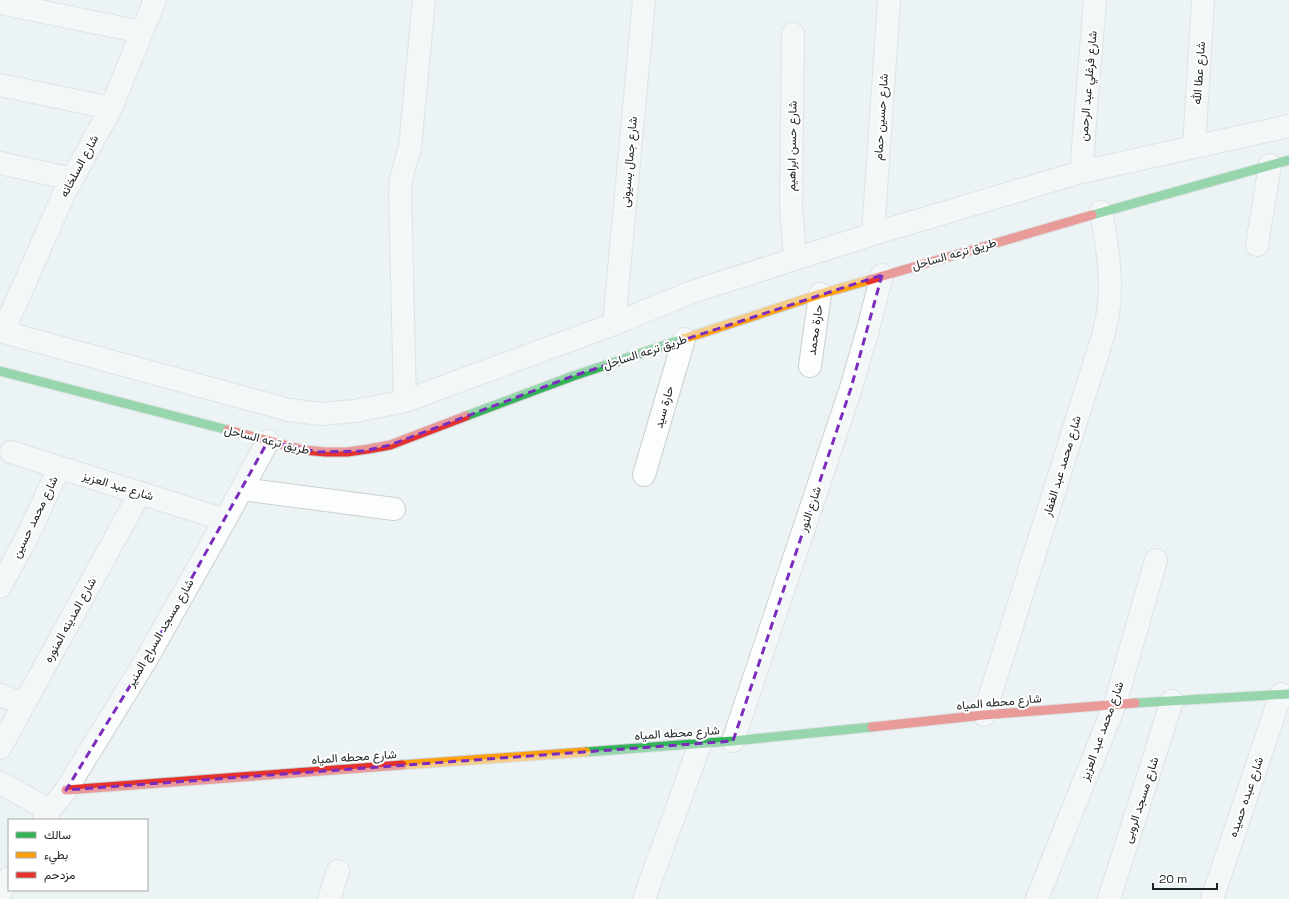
<svg xmlns="http://www.w3.org/2000/svg" width="1289" height="899" font-family="'Space Grotesk',Vazirmatn,sans-serif">
  <rect width="100%" height="100%" fill="#ecf3f4"/>
  <g fill="none" stroke-linecap="round" stroke-linejoin="round">
    <!-- street casing -->
    <g stroke="#cbd0d1" stroke-width="24">
      <path id="street" d="M0 3 142 32
        M793 34 791 207 795 258
        M0 85 111 108
        M1194 147 1203 0
        M0 163 72 179
        M1081 172 1095 0
        M873 234 889 0
        M1257 245 1270 165
        M614 324 644 0
        M0 331 289 410 320 414 355 411 405 401 614 324 692 292 873 234 1081 172 1289 126
        M3 332 64 194 111 108 155 0
        M810 366 820 294
        M405 401 400 191 401 179 410 147 424 0
        M11 452 225 520
        M644 475 684 339
        M242 489 394 509
        M0 587 27 537 59 468
        M0 695 24 704
        M984 715 1103 336C1105 326 1108 316 1109 305 1112 274 1107 243 1101 212
        M733 741 851 388 868 329 882 275
        M0 748 140 493
        M0 783 50 810
        M44 820 50 810 66 790 146 660 225 520 268 441
        M0 893 9 878
        M329 899 338 871
        M644 899 700 744
        M1037 899 1115 704 1156 560
        M1109 899 1172 701
        M1212 899 1281 694"/>
    </g>
    <!-- fast casing -->
    <g stroke="#cbd0d1" stroke-width="11">
      <path id="fast" d="M1092 215 1289 160
        M0 371 228 430
        M466 416 573 376 683 339
        M1135 703 1289 694
        M586 752 733 741 872 727"/>
    </g>
    <!-- slow casing -->
    <g stroke="#cbd0d1" stroke-width="11">
      <path id="slow" d="M683 339 820 294 869 280
        M402 765 586 752"/>
    </g>
    <!-- jam casing -->
    <g stroke="#cbd0d1" stroke-width="11">
      <path id="jam" d="M869 280 1092 215
        M228 430 304 450 326 452H347L368 449 390 445 466 416
        M872 727 984 715 1135 703
        M66 790 402 765"/>
    </g>
    <!-- street -->
    <use href="#street" stroke="#fcfdfd" stroke-width="22"/>
    <!-- fast -->
    <use href="#fast" stroke="#30b455" stroke-width="9"/>
    <!-- slow -->
    <use href="#slow" stroke="#ff9f0a" stroke-width="9"/>
    <!-- jam -->
    <use href="#jam" stroke="#e5322d" stroke-width="9"/>
  </g>
  <!-- marked area -->
  <path d="M0 0H1289V899H0ZM882 275 851 388 733 741 66 790 146 660 268 441 318 452 364 451 390 445 573 376Z" fill="#ecf3f4" fill-opacity=".55" fill-rule="evenodd"/>
  <path fill="none" stroke="#7b2cbf" stroke-width="3" stroke-dasharray="8 5" stroke-linejoin="round" d="M882 275 851 388 733 741 66 790 146 660 268 441 318 452 364 451 390 445 573 376Z"/>
  <g text-anchor="middle" stroke-width="4" stroke-linejoin="round" paint-order="stroke">
    <!-- street labels -->
    <g font-size="12" fill="#202526" stroke="#fff">
      <text transform="translate(1199 73) rotate(-86)" y="4">شارع عطا الله</text>
      <text transform="translate(1088 86) rotate(-85)" y="4">شارع فرغلي عبد الرحمن</text>
      <text transform="translate(881 117) rotate(-86)" y="4">شارع حسين حمام</text>
      <text transform="translate(792 146) rotate(-89)" y="4">شارع حسن ابراهيم</text>
      <text transform="translate(629 162) rotate(-85)" y="4">شارع جمال بسيونى</text>
      <text transform="translate(79 166) rotate(-62)" y="4">شارع السلخانه</text>
      <text transform="translate(954 254) rotate(-16)" y="4">طريق ترعه الساحل</text>
      <text transform="translate(815 330) rotate(-82)" y="4">حارة محمد</text>
      <text transform="translate(645 352) rotate(-18)" y="4">طريق ترعه الساحل</text>
      <text transform="translate(664 407) rotate(-74)" y="4">حارة سيد</text>
      <text transform="translate(267 440) rotate(14)" y="4">طريق ترعه الساحل</text>
      <text transform="translate(1062 466) rotate(-73)" y="4">شارع محمد عبد الغفار</text>
      <text transform="translate(118 486) rotate(17)" y="4">شارع عبد العزيز</text>
      <text transform="translate(810 509) rotate(-71)" y="4">شارع النور</text>
      <text transform="translate(35 517) rotate(-64)" y="4">شارع محمد حسين</text>
      <text transform="translate(70 620) rotate(-61)" y="4">شارع المدينه المنوره</text>
      <text transform="translate(160 633) rotate(-60)" y="4">شارع مسجد السراج المنير</text>
      <text transform="translate(999 702) rotate(-5)" y="4">شارع محطه المياه</text>
      <text transform="translate(1102 731) rotate(-70)" y="4">شارع محمد عبد العزيز</text>
      <text transform="translate(677 733) rotate(-4)" y="4">شارع محطه المياه</text>
      <text transform="translate(354 757) rotate(-4)" y="4">شارع محطه المياه</text>
      <text transform="translate(1246 797) rotate(-71)" y="4">شارع عبده حميده</text>
      <text transform="translate(1141 800) rotate(-72)" y="4">شارع مسجد الروبى</text>
    </g>
  </g>
  <!-- legend -->
  <rect x="8" y="819" width="140" height="72" fill="#ffffff" stroke="#a6a8a8"/>
  <rect x="16" y="832" width="20" height="6" fill="#30b455" stroke="#a6a8a8"/>
  <text x="44" y="839" font-size="12" fill="#202526">سالك</text>
  <rect x="16" y="852" width="20" height="6" fill="#ff9f0a" stroke="#a6a8a8"/>
  <text x="44" y="859" font-size="12" fill="#202526">بطيء</text>
  <rect x="16" y="872" width="20" height="6" fill="#e5322d" stroke="#a6a8a8"/>
  <text x="44" y="879" font-size="12" fill="#202526">مزدحم</text>
  <!-- scale -->
  <path d="M1153 883v6h64v-6" fill="none" stroke="#202526" stroke-width="2"/>
  <text x="1159" y="883" font-size="12" fill="#202526" stroke="#ffffff" stroke-width="3" paint-order="stroke">20 m</text>
</svg>
